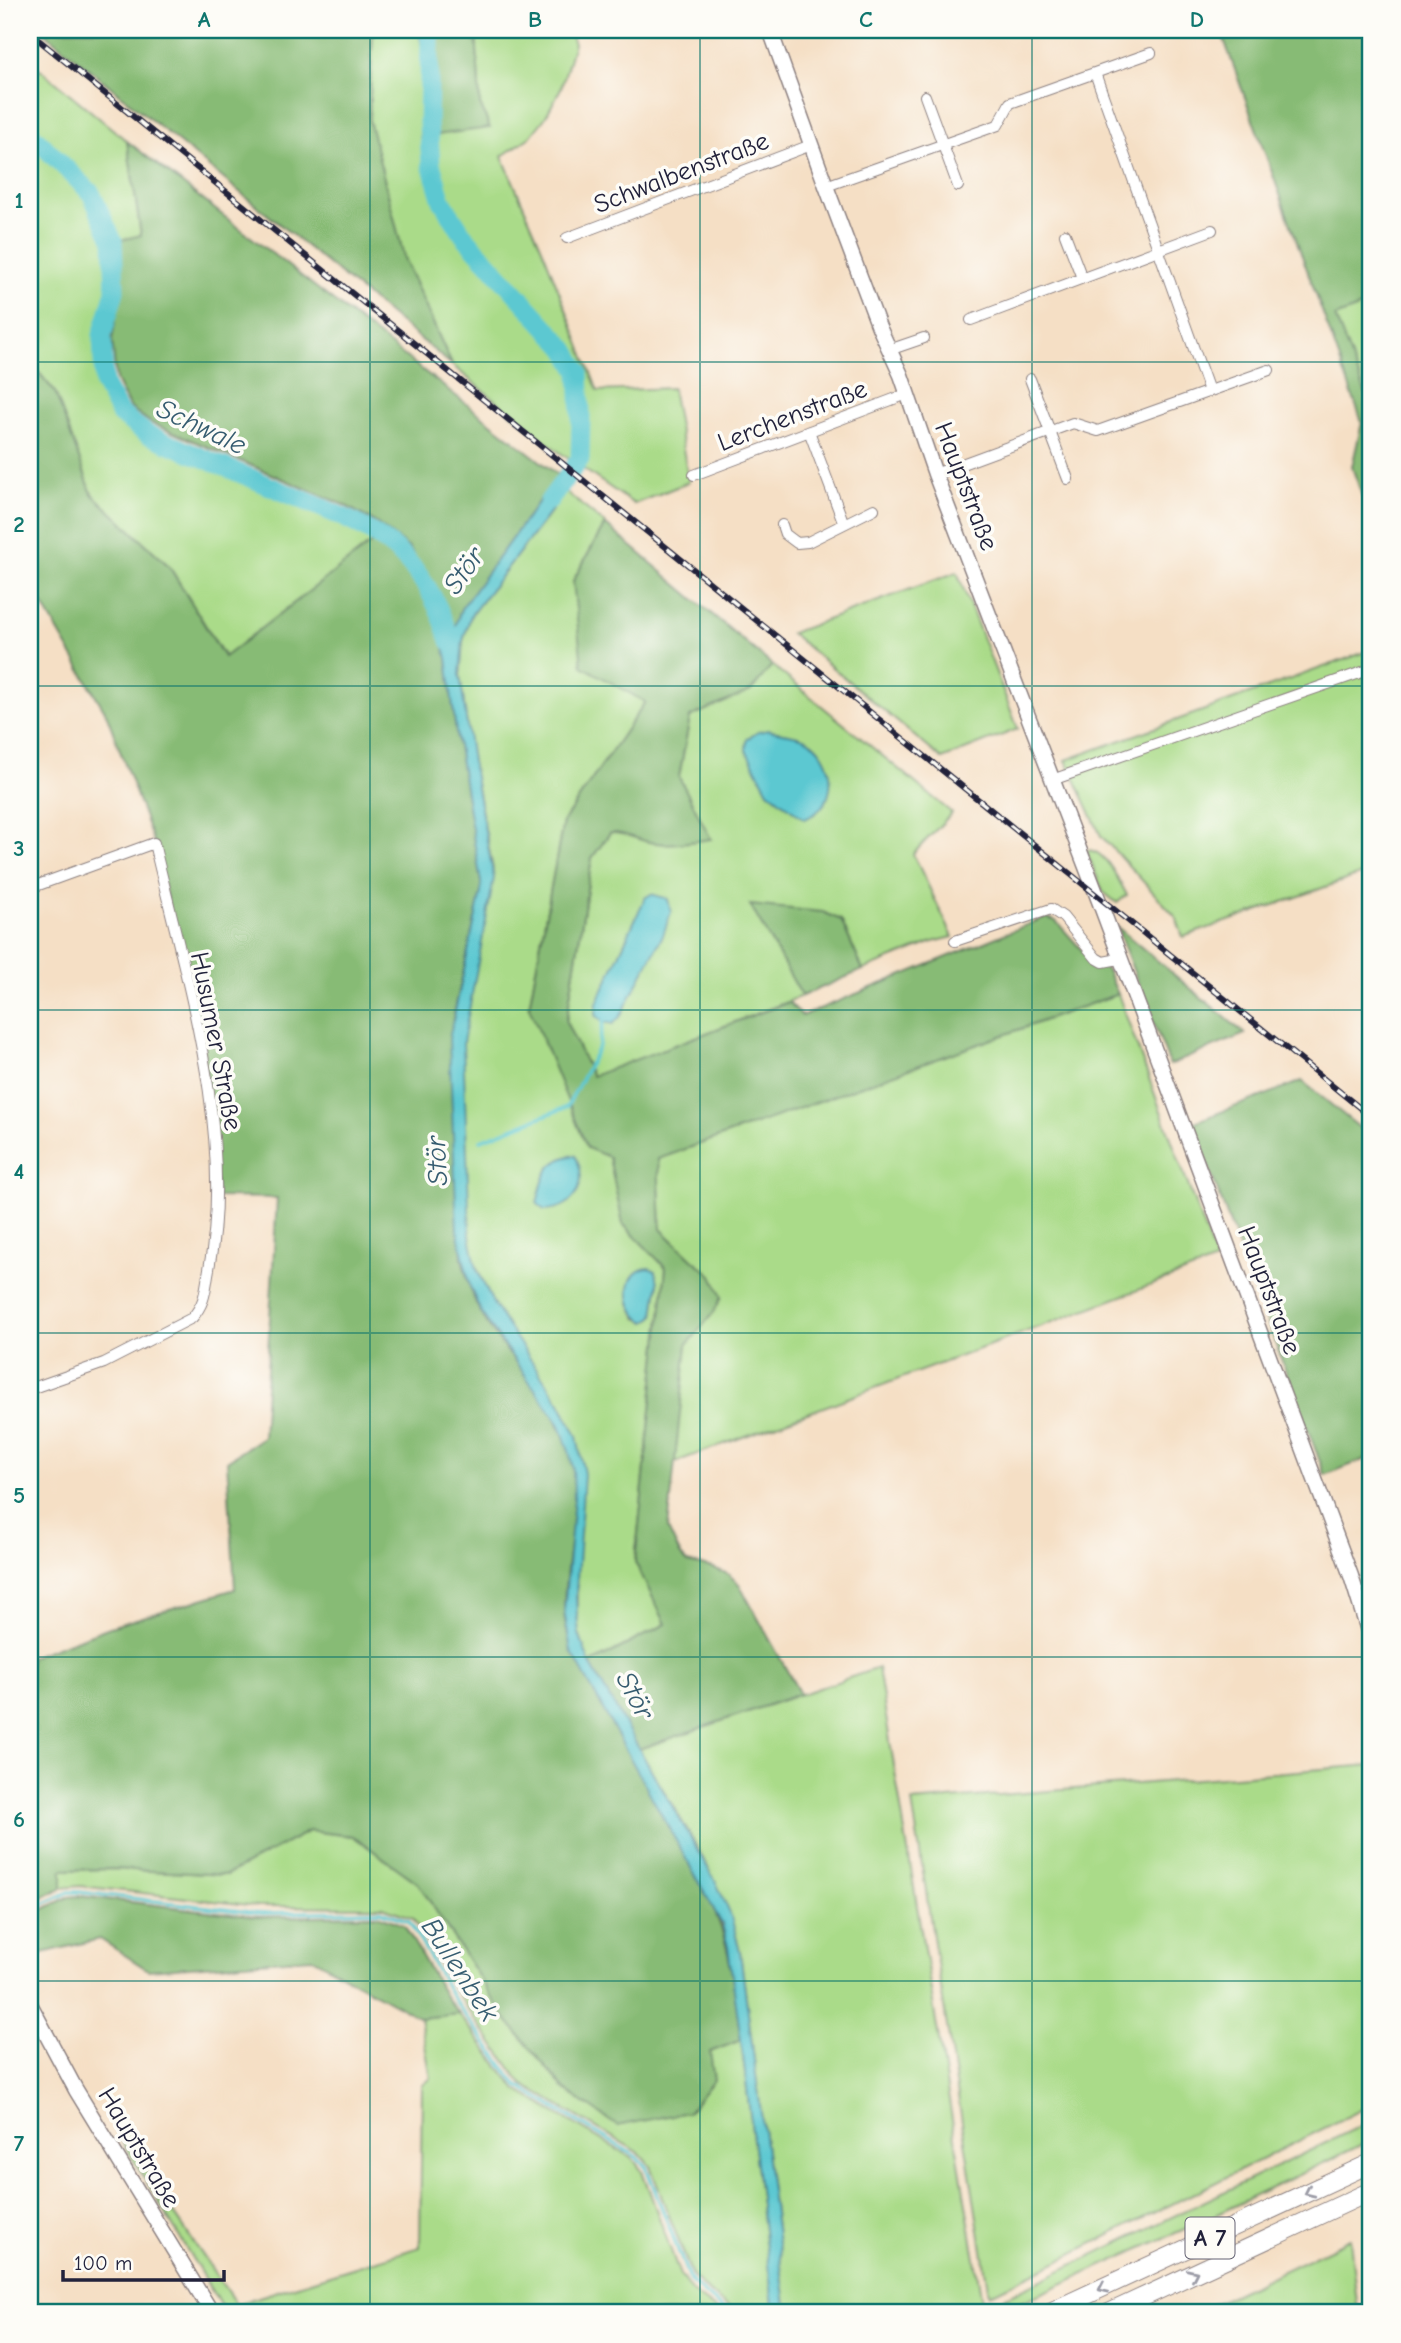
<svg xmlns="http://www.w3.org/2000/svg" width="1401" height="2343" font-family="'Comic Neue',sans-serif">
  <rect width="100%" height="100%" fill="#fdfcf7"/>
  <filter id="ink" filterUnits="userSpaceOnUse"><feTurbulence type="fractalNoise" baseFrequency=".0143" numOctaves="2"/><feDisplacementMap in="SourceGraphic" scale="14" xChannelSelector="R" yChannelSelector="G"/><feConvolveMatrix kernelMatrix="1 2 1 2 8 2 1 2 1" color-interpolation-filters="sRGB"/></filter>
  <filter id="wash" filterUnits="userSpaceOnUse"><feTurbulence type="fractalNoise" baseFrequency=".00686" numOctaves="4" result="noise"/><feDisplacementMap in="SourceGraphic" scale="28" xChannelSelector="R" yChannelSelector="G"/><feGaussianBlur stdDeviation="1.57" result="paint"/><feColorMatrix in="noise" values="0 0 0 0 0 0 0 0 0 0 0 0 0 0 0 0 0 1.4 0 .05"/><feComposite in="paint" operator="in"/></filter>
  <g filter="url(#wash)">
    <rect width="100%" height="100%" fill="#f5dfc5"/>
    <!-- green -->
    <path fill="#aadb89" stroke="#667e62" stroke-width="2" fill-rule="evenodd" d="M373 30H418L423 49 420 136 480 104 476 30H569L574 44 561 88 545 118 530 137 502 156 544 253 598 391 672 388 689 482 634 504 559 452 452 365 405 261 369 120Z
      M30 61 127 141 141 236 113 241 115 291 102 335 104 383 120 414 147 434 336 514 372 533 373 542 225 657 169 566 92 494 55 392 30 362Z
      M1371 303V407L1335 317Z
      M566 492 605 524 573 581 645 702 563 822 529 1007 609 1157 623 1224 666 1268 635 1562 666 1624 590 1664 579 1634 577 1616V1436L560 1403 494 1307 473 1259 468 1220 462 1050 464 1027 493 869 472 762 460 675 463 641 471 615ZM658 1284 654 1316 646 1322 637 1318 630 1303Z
      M957 572 1018 729 942 759 791 633Z
      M1371 650V871L1183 937 1176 917 1101 836 1066 760Z
      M772 665 952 813 913 854 953 937 933 942 863 970 841 920 751 905 802 996 592 1077 566 1022 592 858 610 833 621 832 649 842 679 777 690 716 750 691Z
      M1086 850C1105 848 1118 880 1127 895L1117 903 1103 892Z
      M1118 994 1216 1261 673 1463 687 1344 714 1312 712 1275 692 1259 661 1229 658 1159Z
      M878 1668 983 2308 1371 2121V2140L1209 2218 997 2313H787L740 1952C723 1878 676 1814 639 1749Z
      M1371 1765V2105L989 2295 912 1802Z
      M309 1831 353 1836 418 1883 506 2019 710 2052 741 2040 774 2313H746L737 2311 718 2300 693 2278 650 2166 638 2152 522 2084 460 1998 413 1918 383 1907 258 1906 80 1886 62 1888V1870L114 1869 226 1875Z
      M459 2014 517 2090 632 2158 642 2171 680 2275 692 2292 720 2313H225L117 2133 125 2129 134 2133 139 2162 236 2304 420 2247 422 2086 431 2078 420 2018Z
      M1350 2239 1358 2313H1195Z"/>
    <!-- forest -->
    <path fill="#87bb75" stroke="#546e58" stroke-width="2" d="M41 30H373L369 120 405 261 452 365Z
      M418 30H476L480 104 490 128 420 137 423 49Z
      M1371 30V303L1335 317 1371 407V521L1352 467 1362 422 1221 31Z
      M127 141 558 475 461 609 455 627 452 629 450 626 439 596 409 548 375 522 344 505 151 423 129 407 116 380 112 339 121 292V240L141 235Z
      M30 362 55 392 92 494 169 566 224 657 373 542 397 559 418 582 440 631 447 658 457 740 481 882V892L453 1018 462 1259C467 1278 472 1298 482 1315 508 1360 553 1398 569 1449 584 1497 564 1558 564 1609 564 1623 569 1637 571 1651L710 1901C732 1945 734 1992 741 2040L710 2052 714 2080 688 2112 617 2126 564 2089 506 2019 418 1883 353 1836 309 1831 226 1875 114 1869 62 1870V1888L30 1903V1657L110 1627 235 1589 227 1461 263 1437 277 1198 217 1197 204 1058 154 843 106 713 30 583Z
      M605 524 772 665 751 691 690 717 679 777 711 839C691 842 669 846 649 842 634 839 625 832 610 833L592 858 566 1022 592 1076 789 1002 802 1016 1046 917 1056 921 1089 958 1107 970 1118 994 658 1159 661 1229 692 1259 712 1275 722 1297 714 1312 687 1345 668 1529 681 1556 687 1562 714 1568 728 1574 739 1584 800 1694 639 1749 590 1664 666 1624 635 1562 666 1268 623 1224 609 1157 587 1148 529 1007 563 822 645 702 582 666 573 581Z
      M750 905 823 912 841 920 863 970 802 996Z
      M1116 926 1245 1034 1170 1065Z
      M1302 1081 1371 1137V1457L1325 1475 1192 1123Z
      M79 1896 257 1917 378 1915 404 1925 446 1998 459 2014 420 2018 312 1958 148 1970 100 1939 30 1956V1916L68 1897Z"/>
    <!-- water -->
    <path fill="#5bc8d1" stroke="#3e7586" stroke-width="2" d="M558 475 571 485 471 615 463 641 460 675 472 762 494 878 463 1042 470 1237 477 1270 495 1307 560 1403 577 1436 584 1474 576 1594 577 1616 579 1634 590 1664 716 1882 731 1916 740 1952 787 2313H774L741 2040 728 1947 722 1924 571 1651 564 1611 574 1498 573 1469 569 1451 560 1425 482 1314 470 1287 457 1230 449 1039 481 892V882L457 740 447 658 436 619 446 614 452 628 455 627 461 609Z
      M768 730C779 733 796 734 806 739 837 756 841 807 804 819L768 791 746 750 747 739 758 732Z
      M651 894 668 899 671 912 663 935 620 1017 613 1024 603 1022 596 1015 597 1003 645 898Z
      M575 1155C589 1183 576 1209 544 1210L537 1203C543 1177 547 1159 575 1155Z
      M649 1268 656 1271 658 1284 654 1316 646 1322C625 1313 620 1270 649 1268Z"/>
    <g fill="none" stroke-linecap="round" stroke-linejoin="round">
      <!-- stream -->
      <path stroke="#5bc8d1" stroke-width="3.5" d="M481 1140 567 1107 599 1046 603 1022
        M30 1910 69 1892H79L258 1913 381 1911 409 1921 454 2000 518 2086 634 2155 646 2167 690 2281 715 2303 729 2313"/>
      <!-- river -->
      <path stroke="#5bc8d1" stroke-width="19" d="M428 30 430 42 428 123 431 164 442 201 464 236 566 349 579 372 581 415 580 459 549 501
        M30 133 91 193 113 241 115 291 102 335 104 384 120 414 147 434C190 453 235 471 279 490 320 507 379 528 408 562 428 584 442 613 450 641"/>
    </g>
  </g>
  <g filter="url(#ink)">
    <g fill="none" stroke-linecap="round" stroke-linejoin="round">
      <!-- street casing -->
      <g stroke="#8c8080" stroke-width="12">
        <path id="street" d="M842 31V30
          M1095 73 1209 391
          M925 96 958 186
          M826 186 998 125 1010 103 1151 53
          M1065 234 1082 278
          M567 238 811 145
          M971 320 1212 230
          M889 350 924 338
          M1030 379 1068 479
          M809 431 844 524
          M935 474 1073 423 1098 431 1269 370
          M694 475 907 394
          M782 525 785 534 797 543 808 542 874 509
          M1052 780 1371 669
          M30 888 154 843C185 977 235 1131 209 1269 205 1290 206 1302 192 1318L104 1363 30 1389
          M955 941 1051 909 1063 917 1096 958 1103 962 1119 959
          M30 1167 36 1153"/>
      </g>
      <!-- secondary casing -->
      <g stroke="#8c8080" stroke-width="17">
        <path id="secondary" d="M770 30 826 186 879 327 901 375 935 474 1101 906 1351 1576 1371 1640
          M30 2004 76 2090 212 2313"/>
      </g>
      <!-- highway casing -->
      <g stroke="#8c8080" stroke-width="20">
        <path id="highway" d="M1048 2313 1371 2163
          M1109 2313 1371 2191"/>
      </g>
      <!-- street -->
      <use href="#street" stroke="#fff" stroke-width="10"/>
      <!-- secondary -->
      <use href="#secondary" stroke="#fff" stroke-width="14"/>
      <!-- highway -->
      <use href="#highway" stroke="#fff" stroke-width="18"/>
      <!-- rail casing -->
      <g stroke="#22223b" stroke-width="6">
        <path id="rail" d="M30 33 1371 1117"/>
      </g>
      <!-- rail -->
      <use href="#rail" stroke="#fdfcf7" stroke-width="3.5" stroke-dasharray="10" stroke-linecap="butt"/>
    </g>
    <!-- one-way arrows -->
    <defs><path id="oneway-chevron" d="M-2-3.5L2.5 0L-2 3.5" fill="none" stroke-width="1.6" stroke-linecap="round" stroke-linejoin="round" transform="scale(1.75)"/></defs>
    <g stroke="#9c9ca7">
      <use href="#oneway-chevron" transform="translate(1309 2192) rotate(155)"/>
      <use href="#oneway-chevron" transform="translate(1193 2274) rotate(-25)"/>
      <use href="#oneway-chevron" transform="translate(1103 2288) rotate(155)"/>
    </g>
  </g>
  <!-- grid -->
  <path fill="none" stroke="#0f766e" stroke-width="2" stroke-opacity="0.55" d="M370 30V2313M700 30V2313M1032 30V2313M30 362H1371M30 686H1371M30 1010H1371M30 1333H1371M30 1657H1371M30 1981H1371"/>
  <g text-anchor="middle" stroke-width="7" stroke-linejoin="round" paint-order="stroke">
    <!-- shield labels -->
    <rect fill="#fdfcf7" stroke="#646373" stroke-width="2" x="1185.5" y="2217.5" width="49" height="41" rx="5"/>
    <g font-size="24" font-weight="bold" fill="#22223b">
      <text x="1210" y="2246">A 7</text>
    </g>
    <!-- street labels -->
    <g font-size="26" fill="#22223b" stroke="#fdfcf7">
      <text transform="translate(681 172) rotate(-21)" y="9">Schwalbenstraße</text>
      <text transform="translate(792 415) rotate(-21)" y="9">Lerchenstraße</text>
      <text transform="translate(967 486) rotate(69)" y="9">Hauptstraße</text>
      <text transform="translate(217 1041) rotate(79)" y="9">Husumer Straße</text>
      <text transform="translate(1270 1290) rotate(69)" y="9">Hauptstraße</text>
      <text transform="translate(140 2147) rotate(59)" y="9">Hauptstraße</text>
    </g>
    <!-- water labels -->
    <g font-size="28" font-style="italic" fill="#365c70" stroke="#fdfcf7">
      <text transform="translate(202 426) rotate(25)" y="10">Schwale</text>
      <text transform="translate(463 570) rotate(-55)" y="10">Stör</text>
      <text transform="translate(436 1161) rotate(-93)" y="10">Stör</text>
      <text transform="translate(636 1695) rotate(62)" y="10">Stör</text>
      <text transform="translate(461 1969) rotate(57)" y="10">Bullenbek</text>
    </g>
  </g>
  <!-- margin -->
  <rect width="1401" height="2343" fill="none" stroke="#fdfcf7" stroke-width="77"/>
  <!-- scale -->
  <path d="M63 2270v10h161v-10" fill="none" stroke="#22223b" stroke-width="3.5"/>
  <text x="74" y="2270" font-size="21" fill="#22223b" stroke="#fdfcf7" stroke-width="5" paint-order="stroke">100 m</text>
  <rect x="38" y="38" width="1324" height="2266" fill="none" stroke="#0f766e" stroke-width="2.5"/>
  <g font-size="23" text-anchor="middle" font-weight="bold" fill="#0f766e">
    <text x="204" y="27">A</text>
    <text x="535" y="27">B</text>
    <text x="866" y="27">C</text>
    <text x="1197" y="27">D</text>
    <text x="19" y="208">1</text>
    <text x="19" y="532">2</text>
    <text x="19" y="856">3</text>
    <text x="19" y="1179">4</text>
    <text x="19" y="1503">5</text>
    <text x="19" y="1827">6</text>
    <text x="19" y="2151">7</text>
  </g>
</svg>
